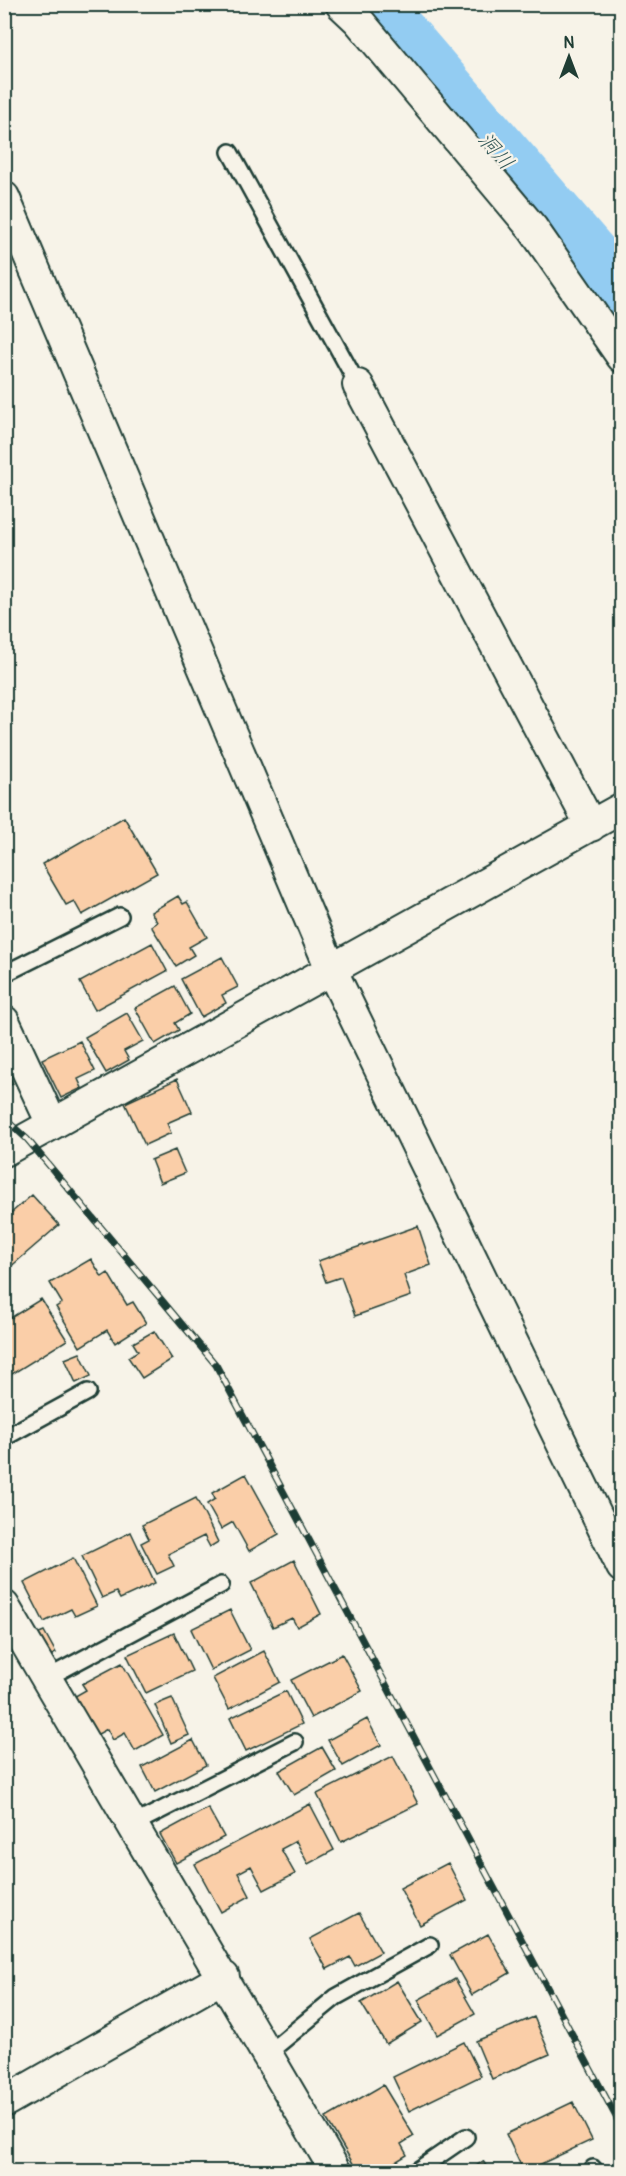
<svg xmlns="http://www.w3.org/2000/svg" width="626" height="2176" font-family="Pangolin,'Klee One',sans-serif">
  <rect width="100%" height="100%" fill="#f7f3e8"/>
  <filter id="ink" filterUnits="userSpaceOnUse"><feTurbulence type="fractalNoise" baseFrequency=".0167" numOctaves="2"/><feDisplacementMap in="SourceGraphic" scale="12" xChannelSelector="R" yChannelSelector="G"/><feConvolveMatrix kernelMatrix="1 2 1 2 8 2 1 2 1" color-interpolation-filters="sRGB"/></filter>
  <g filter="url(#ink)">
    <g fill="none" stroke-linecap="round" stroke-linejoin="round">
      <!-- river -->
      <path stroke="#93ccf2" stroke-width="62" d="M370 4 622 297"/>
    </g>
    <!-- building -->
    <path fill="#facea8" stroke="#1f3d34" stroke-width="1.5" d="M124 817 157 873 82 915 74 901 66 905 42 864Z
      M178 896 183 904 187 902 207 937 189 947 194 955 176 966 151 926 157 922 151 912Z
      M152 943 167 971 95 1010 80 982Z
      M222 957 238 987 222 995 226 1003 201 1017 181 979Z
      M175 986 190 1014 175 1023 179 1030 155 1044 135 1008Z
      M127 1013 143 1041 124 1051 129 1060 106 1073 85 1037Z
      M80 1041 95 1071 78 1079 82 1088 61 1098 42 1059Z
      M4 1065 13 1084 4 1088Z
      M177 1079 192 1112 167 1123 171 1133 145 1145 125 1103Z
      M175 1150 185 1173 160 1183 151 1160Z
      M32 1195 59 1225 8 1269 4 1264V1219Z
      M418 1226 431 1265 404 1275 411 1296 355 1316 341 1277 326 1282 318 1261Z
      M91 1259 102 1277 108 1273 127 1305 133 1302 146 1323 115 1343 107 1330 80 1347 56 1307 62 1303 50 1283Z
      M41 1299 67 1340 4 1379V1322Z
      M154 1331 172 1359 142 1378 128 1357 138 1351 133 1343Z
      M80 1353 91 1376 76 1383 65 1359Z
      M246 1474 279 1534 249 1551 233 1522 221 1529 207 1504 215 1499 212 1493Z
      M196 1498 218 1542 210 1547 204 1536 168 1554 174 1566 157 1574 141 1543 149 1539 142 1525Z
      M131 1532 155 1583 120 1599 116 1592 102 1598 82 1556Z
      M73 1558 97 1606 75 1616 71 1609 44 1622 24 1583Z
      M294 1560 321 1614 297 1627 292 1618 273 1627 251 1583Z
      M230 1610 250 1650 211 1670 191 1629Z
      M44 1631 56 1653 48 1657 37 1634Z
      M174 1633 192 1671 146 1693 127 1655Z
      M264 1651 280 1682 229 1709 213 1678Z
      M342 1654 362 1691 311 1718 291 1680Z
      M122 1663 163 1735 135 1751 125 1733 113 1740 107 1729 91 1738 70 1699 86 1690 82 1684Z
      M286 1691 302 1724 246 1751 230 1718Z
      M172 1698 189 1735 171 1743 155 1705Z
      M367 1719 381 1745 343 1766 328 1740Z
      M193 1740 206 1765 155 1792 142 1767Z
      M322 1747 336 1771 294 1795 279 1771Z
      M393 1756 418 1804 341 1842 317 1794Z
      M310 1804 334 1850 308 1864 296 1841 281 1849 295 1874 264 1890 251 1866 238 1873 250 1896 221 1912 195 1864Z
      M208 1808 224 1837 176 1863 160 1834Z
      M448 1863 467 1900 420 1925 400 1888Z
      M359 1913 381 1952 355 1966 350 1957 327 1969 310 1939Z
      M488 1934 510 1973 472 1995 450 1955Z
      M455 1979 475 2014 437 2035 418 2000Z
      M397 1981 422 2022 386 2044 361 2003Z
      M534 2017 550 2054 492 2079 476 2041Z
      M464 2042 481 2076 409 2111 393 2077Z
      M383 2085 414 2136 401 2144 407 2155 379 2172 374 2165 363 2172H358L326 2118Z
      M573 2102 592 2140 524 2172 506 2134Z
      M483 2161 490 2172H468Z"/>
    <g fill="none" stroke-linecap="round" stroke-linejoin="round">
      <!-- service casing -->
      <g stroke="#1f3d34" stroke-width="20">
        <path id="service" d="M230 152 358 385
          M4 974 120 916
          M4 1438 88 1392
          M47 1678 221 1585
          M134 1824 295 1742
          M268 2053 336 1997 430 1945
          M593 2168 596 2172
          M415 2172 466 2137"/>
      </g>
      <!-- minor casing -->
      <g stroke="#1f3d34" stroke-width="34">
        <path id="minor" d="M341 4 358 20 533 229 622 357
          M4 197 331 969 622 1567
          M358 385 591 826
          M4 1021 52 1124
          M4 1151 622 808
          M4 1606 336 2172
          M4 2102 224 1977"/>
      </g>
      <!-- service -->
      <use href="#service" stroke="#f7f3e8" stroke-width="15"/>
      <!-- minor -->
      <use href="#minor" stroke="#f7f3e8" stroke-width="30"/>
      <!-- rail casing -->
      <g stroke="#1f3d34" stroke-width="7">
        <path id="rail" d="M4 1118 27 1139 216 1365 622 2128"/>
      </g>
      <!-- rail -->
      <use href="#rail" stroke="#f7f3e8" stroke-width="4.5" stroke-dasharray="14" stroke-linecap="butt"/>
    </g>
  </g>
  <g text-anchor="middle" stroke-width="4.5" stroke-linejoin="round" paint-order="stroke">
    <!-- water labels -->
    <g font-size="21" font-style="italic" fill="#365a5a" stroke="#f7f3e8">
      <text transform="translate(496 151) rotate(49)" y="7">洞川</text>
    </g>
  </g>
  <!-- margin -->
  <rect width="626" height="2176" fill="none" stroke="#f7f3e8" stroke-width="24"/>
  <rect x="12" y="12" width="602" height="2152" fill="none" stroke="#1f3d34" stroke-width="2" filter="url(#ink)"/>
  <!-- north arrow -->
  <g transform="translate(569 57)" stroke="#f7f3e8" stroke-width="4.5" paint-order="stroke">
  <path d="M0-4.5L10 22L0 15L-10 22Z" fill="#1f3d34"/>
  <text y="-9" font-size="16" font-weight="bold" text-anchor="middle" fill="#1f3d34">N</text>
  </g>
</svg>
